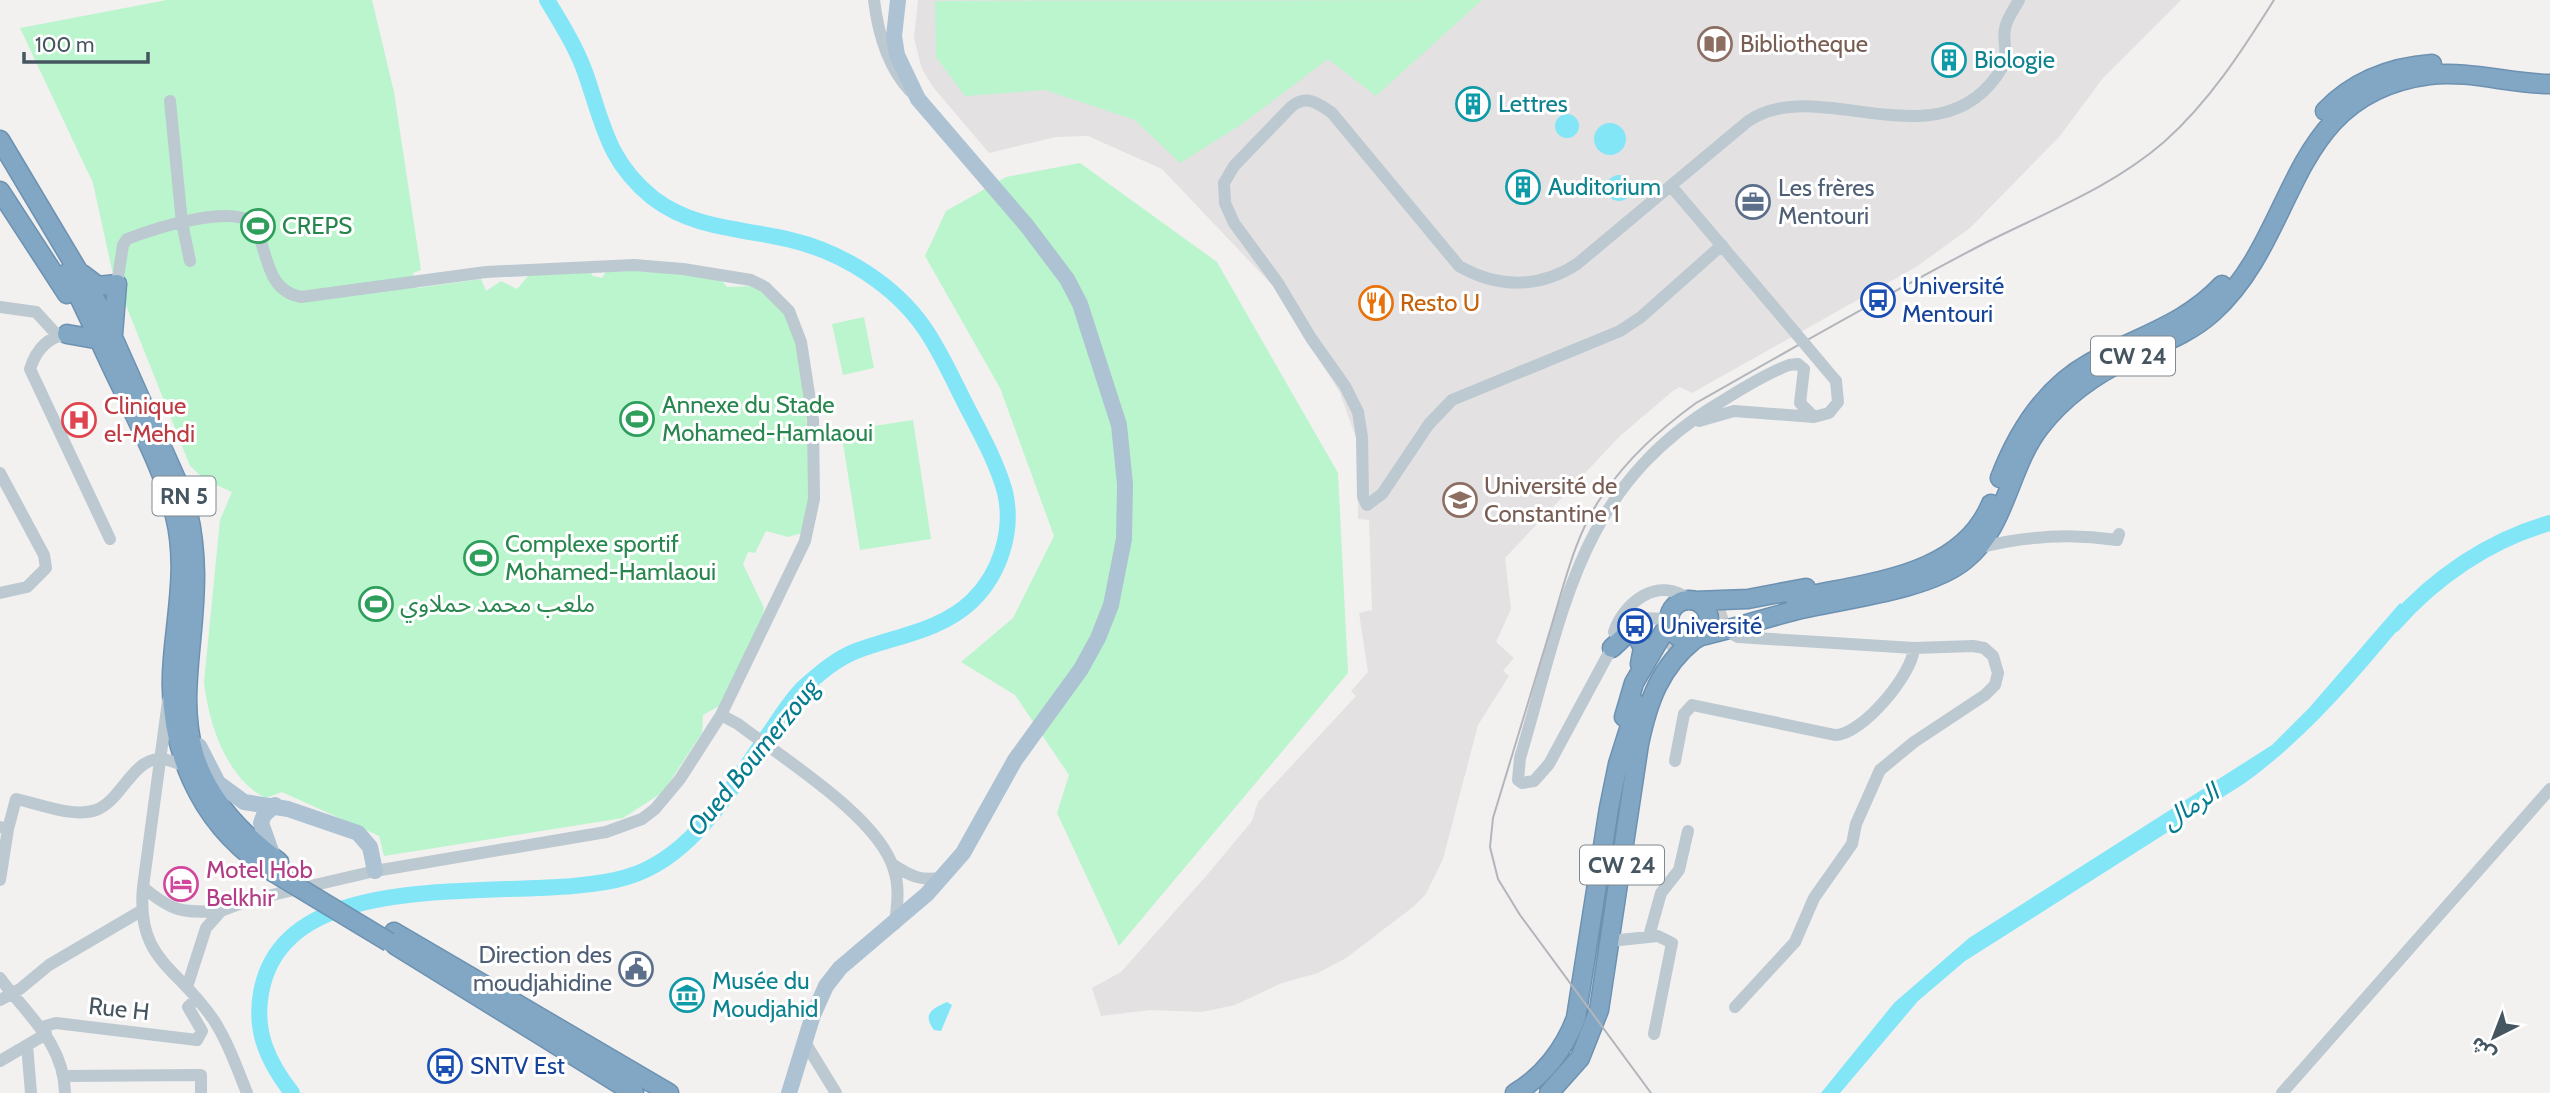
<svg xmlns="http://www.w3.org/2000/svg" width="2550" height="1093" font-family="Cabin,'Noto Sans Arabic',sans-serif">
  <rect width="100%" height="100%" fill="#f3f0f0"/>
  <!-- education -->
  <path fill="#e4e1e2" d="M918 0H2181L2103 78 2060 136 1970 228 1916 267 1692 393 1680 387 1674 390 1620 436 1505 558 1511 609 1496 642 1514 658 1503 671 1509 676 1478 725 1443 859 1426 894 1413 907 1346 958 1318 973 1282 983 1235 1005 1202 1012 1150 1010 1101 1016 1092 988 1121 972 1207 875 1252 821 1258 802 1356 696 1351 691 1368 672 1359 613 1372 610 1369 520 1358 519 1357 441 1340 393 1273 286 1162 169 1088 136 1056 137 989 153 933 87 922 69 914 38Z"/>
  <!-- green -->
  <path fill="#baf5cd" d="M167 0H372L394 92 421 270 413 273 417 288 481 279 486 291 501 281 517 289 529 275 589 270 593 276 602 278 607 270 621 267 719 277 727 287 757 286 784 305 796 331 813 477 802 533 788 537 766 531 755 553 748 552 743 564 764 608 759 636 726 702 703 715 702 733 663 792 623 818 384 856 379 836 282 792 266 798C227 780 208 722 204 682L220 520 232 492 205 480 190 466 112 270 93 183 20 28Z
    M1482 0 1376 96 1328 59 1239 126 1180 163 1135 120 1045 90 965 96 936 57 935 1Z
    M1080 163 1217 262 1338 473 1348 673 1119 946 1057 813 1069 775 1015 695 961 662 1013 618 1054 536 1000 388 925 256 946 211 1006 177Z
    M864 317 874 368 843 375 832 324Z
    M913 420 931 539 860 550 841 431Z"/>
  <!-- water -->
  <path fill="#82e6f7" d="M1555 126a12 12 0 1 1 24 0a12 12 0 1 1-24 0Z
    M1594 139a16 16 0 1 1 32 0a16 16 0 1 1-32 0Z
    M1606 188a13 13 0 1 1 26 0a13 13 0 1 1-26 0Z
    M2400 603 2412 613C2360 675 2311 735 2245 783L1965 961 1918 1001 1840 1093H1821L1894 1003 1969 938 2272 745 2309 708Z
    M947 1002 952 1005 941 1031 934 1030C921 1013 934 1008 947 1002Z"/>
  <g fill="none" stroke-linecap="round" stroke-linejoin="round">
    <!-- river -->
    <path stroke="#82e6f7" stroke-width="16" d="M2393 625C2434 578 2489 540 2550 523
      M292 1093C268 1062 254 1032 261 993 285 854 529 907 627 877 695 857 732 785 771 731 781 716 791 700 804 687 820 673 836 659 856 651 895 636 941 631 972 601 1000 574 1014 531 1005 492 997 463 982 436 968 409 954 382 942 354 925 329 895 285 842 252 791 240 743 228 695 230 653 198 607 161 603 123 585 72 576 47 561 23 547 0"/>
    <!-- highway-tunnel -->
    <path stroke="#c8cacc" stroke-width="18" stroke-dasharray="18 9" stroke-linecap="butt" d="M1667 649 1691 630 1728 617"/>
    <!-- highway casing -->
    <g stroke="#6d92b1" stroke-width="21">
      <path id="highway" d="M2325 111C2354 81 2391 67 2432 64
        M0 140 99 306 184 497C227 644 118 743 279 862
        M0 191 67 294
        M67 273C87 311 103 350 122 388 141 429 164 472 175 516 187 564 177 610 173 658 165 745 198 825 273 872
        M82 274 98 286 117 284 113 334
        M67 334 95 339
        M2000 478C2018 431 2045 388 2090 363 2136 337 2185 325 2222 285
        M1795 599C1863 582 1960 579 1991 504
        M1669 620a20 20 0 1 1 40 0a20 20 0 1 1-40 0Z
        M1695 601 1748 599 1806 588
        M1701 636C1733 629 1765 618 1797 610 1843 599 1929 590 1965 560 2007 526 2008 468 2040 427 2064 396 2095 374 2131 357 2159 344 2189 334 2213 312 2300 233 2285 94 2429 75 2470 70 2510 84 2550 84
        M1612 648 1627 634H1636L1643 648 1640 664
        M1624 717 1634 683 1669 623
        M394 932 669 1093
        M395 945 634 1093
        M1515 1093C1543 1077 1565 1048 1576 1018L1609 808 1618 764 1637 704
        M1549 1093 1580 1058 1599 1010 1639 744C1648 701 1660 667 1695 639"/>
    </g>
    <!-- minor -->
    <path stroke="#bcc9d1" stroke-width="12" d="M874 0C878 33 887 66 910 91
      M170 101 182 223 190 261
      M1671 186 1772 305
      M1722 245 1641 317 1620 331 1452 400 1429 424 1382 494 1367 505 1363 497 1362 437 1358 412 1345 386 1311 338 1278 283 1234 223 1225 203 1224 183 1234 166 1291 107C1306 94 1318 103 1332 113L1459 266C1497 288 1539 289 1577 264L1747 122C1816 71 1944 170 2003 66 2009 53 2002 41 2005 29 2006 19 2015 8 2019 0
      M117 284 123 245 127 239C153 229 230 204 253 223 269 250 264 290 301 297L486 272 634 265 683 269 751 280 765 287 789 311 801 342 813 420 814 499 805 541 721 715 680 779 655 809 642 819 606 832 375 871 250 900 221 911 206 928 187 987
      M0 307 36 312 58 336
      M67 334C47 337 36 350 30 369L110 539
      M1699 421 1734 411 1814 417 1829 413 1838 402 1836 381
      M0 473 44 555 46 568 27 587 0 593
      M1978 548C2024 536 2069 533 2117 540L2119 534
      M1669 619 1638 618 1624 625 1549 764 1534 781 1522 783 1518 780 1520 758C1564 611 1577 489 1719 403 1741 389 1765 374 1789 365L1798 364 1804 369 1800 403 1814 417
      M1726 630 1738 637 1914 648 1973 646 1984 648 1993 656 1998 673 1995 685 1985 695 1914 742 1880 770 1856 824 1852 844 1814 898 1795 942 1735 1007
      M1614 632C1624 602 1659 575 1689 600
      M168 701 143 887C136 960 177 966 213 1019 228 1042 237 1068 247 1093
      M721 715 738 724C782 758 879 817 894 870 900 888 897 906 895 924
      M1675 761 1684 714 1692 705 1835 735C1861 736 1913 674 1914 648
      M0 827 8 829 16 799C40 804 73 818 96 810 121 801 132 760 159 759 167 758 178 764 185 766
      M892 864C910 876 922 882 943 877
      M0 880 8 829
      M143 887C172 912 183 913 221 911
      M1649 936 1661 893 1679 870 1688 831
      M1610 941 1658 936 1672 943 1654 1034
      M0 978C27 1015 64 1043 65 1093
      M0 1000 20 989 49 965 141 911
      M42 1027 56 1023 197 1040 202 1031 188 1007 196 999
      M806 1044 836 1093
      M27 1045 31 1093
      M0 1061 46 1034
      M65 1076 201 1075V1093
      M2282 1093 2550 789"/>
    <!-- major -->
    <path stroke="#adc2d2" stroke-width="16" d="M199 746 218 783 244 802 288 809 358 833 370 847 375 871
      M272 854 261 823 264 815 275 805
      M789 1093 813 1015 826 986 840 968 927 894 963 853 1015 760 1081 669 1098 638 1111 605 1124 539 1125 484 1119 425 1080 304 1067 279 1027 226 918 99 897 55 894 36 898 0"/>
    <!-- highway -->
    <use href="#highway" stroke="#82a7c5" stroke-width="18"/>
    <!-- tram -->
    <path stroke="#b2b6bb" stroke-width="2" d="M1651 1093 1520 915 1498 879 1490 847 1493 818C1513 753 1532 689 1552 624 1565 581 1576 533 1602 496 1628 458 1659 430 1696 403 1793 348 1890 292 1989 241 2049 211 2112 187 2164 142 2209 102 2242 51 2274 0"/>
    <!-- highway-bridge casing -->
    <g stroke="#6d92b1" stroke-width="21" stroke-linecap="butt">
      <path id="highway-bridge" d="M273 872 389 942"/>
    </g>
    <!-- minor-bridge -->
    <path stroke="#bcc9d1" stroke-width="12" d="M1772 305 1836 381"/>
    <!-- highway-bridge -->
    <use href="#highway-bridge" stroke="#82a7c5" stroke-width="18"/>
  </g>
  <!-- icons -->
  <defs>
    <g id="library-ring" transform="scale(1.75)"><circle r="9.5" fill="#fff" stroke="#8d6e63" stroke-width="1.5"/><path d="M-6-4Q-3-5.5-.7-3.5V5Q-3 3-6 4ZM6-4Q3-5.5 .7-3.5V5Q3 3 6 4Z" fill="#8d6e63"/></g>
    <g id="building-ring" transform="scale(1.75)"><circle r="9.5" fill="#fff" stroke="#0f9aa8" stroke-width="1.5"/><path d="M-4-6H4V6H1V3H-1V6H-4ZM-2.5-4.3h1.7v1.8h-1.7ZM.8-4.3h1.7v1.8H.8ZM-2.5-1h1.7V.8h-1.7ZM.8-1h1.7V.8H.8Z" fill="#0f9aa8"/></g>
    <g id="office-ring" transform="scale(1.75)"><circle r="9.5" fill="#fff" stroke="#5c6f8a" stroke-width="1.5"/><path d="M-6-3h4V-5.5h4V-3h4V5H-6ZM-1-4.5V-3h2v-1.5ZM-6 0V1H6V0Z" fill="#5c6f8a"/></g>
    <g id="stadium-ring" transform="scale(1.75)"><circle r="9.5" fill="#fff" stroke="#2e9e5b" stroke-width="1.5"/><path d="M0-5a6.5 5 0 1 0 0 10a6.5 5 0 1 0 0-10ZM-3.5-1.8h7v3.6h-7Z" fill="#2e9e5b"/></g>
    <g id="bus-ring" transform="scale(1.75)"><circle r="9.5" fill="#fff" stroke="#1a4fb4" stroke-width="1.5"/><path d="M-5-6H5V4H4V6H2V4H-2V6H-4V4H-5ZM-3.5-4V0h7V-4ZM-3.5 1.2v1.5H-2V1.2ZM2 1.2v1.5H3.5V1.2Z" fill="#1a4fb4"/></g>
    <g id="restaurant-ring" transform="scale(1.75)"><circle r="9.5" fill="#fff" stroke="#e8710a" stroke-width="1.5"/><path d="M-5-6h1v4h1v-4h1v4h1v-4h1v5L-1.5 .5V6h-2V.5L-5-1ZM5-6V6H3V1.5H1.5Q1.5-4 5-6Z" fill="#e8710a"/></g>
    <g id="hospital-ring" transform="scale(1.75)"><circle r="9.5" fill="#fff" stroke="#e0444e" stroke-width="1.5"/><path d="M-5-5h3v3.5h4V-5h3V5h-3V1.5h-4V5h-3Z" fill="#e0444e"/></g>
    <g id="university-ring" transform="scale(1.75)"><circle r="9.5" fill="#fff" stroke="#8d6e63" stroke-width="1.5"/><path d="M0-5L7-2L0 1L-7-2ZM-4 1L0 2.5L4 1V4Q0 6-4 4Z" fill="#8d6e63"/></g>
    <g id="hotel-ring" transform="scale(1.75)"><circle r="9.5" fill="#fff" stroke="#d1479c" stroke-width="1.5"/><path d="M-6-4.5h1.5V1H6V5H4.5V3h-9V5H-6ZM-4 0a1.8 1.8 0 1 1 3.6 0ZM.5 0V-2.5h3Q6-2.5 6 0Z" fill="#d1479c"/></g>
    <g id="civic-ring" transform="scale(1.75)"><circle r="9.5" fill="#fff" stroke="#5c6f8a" stroke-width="1.5"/><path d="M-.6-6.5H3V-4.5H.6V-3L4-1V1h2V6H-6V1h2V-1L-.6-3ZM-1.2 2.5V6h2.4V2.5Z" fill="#5c6f8a"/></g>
    <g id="museum-ring" transform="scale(1.75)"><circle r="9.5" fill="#fff" stroke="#0f9aa8" stroke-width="1.5"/><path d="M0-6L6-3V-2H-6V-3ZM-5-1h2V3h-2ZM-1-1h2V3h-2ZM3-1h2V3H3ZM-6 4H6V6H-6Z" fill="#0f9aa8"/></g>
  </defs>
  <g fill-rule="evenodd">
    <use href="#library-ring" x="1715" y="44"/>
    <use href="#building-ring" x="1949" y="60"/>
    <use href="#building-ring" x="1473" y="104"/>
    <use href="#building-ring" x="1523" y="187"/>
    <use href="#office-ring" x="1753" y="202"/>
    <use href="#stadium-ring" x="258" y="226"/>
    <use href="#bus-ring" x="1878" y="300"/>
    <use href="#restaurant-ring" x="1376" y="303"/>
    <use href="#stadium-ring" x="637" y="419"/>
    <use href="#hospital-ring" x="79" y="420"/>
    <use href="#university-ring" x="1460" y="500"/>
    <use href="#stadium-ring" x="481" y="558"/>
    <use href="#stadium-ring" x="376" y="604"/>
    <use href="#bus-ring" x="1635" y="626"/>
    <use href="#hotel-ring" x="181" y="884"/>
    <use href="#civic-ring" x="636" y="969"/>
    <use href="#museum-ring" x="687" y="995"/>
    <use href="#bus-ring" x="445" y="1066"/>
  </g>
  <g text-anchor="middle" stroke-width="6" stroke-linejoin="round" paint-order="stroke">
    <!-- shield labels -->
    <g fill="#fff" stroke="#7e8990" stroke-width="2">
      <rect x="2091" y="336.5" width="84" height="39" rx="5"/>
      <rect x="152.5" y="476.5" width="63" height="39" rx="5"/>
      <rect x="1580" y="845.5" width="84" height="39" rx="5"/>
    </g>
    <g font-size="23" font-weight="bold" fill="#465660">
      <text x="2133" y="364">CW 24</text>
      <text x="184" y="504">RN 5</text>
      <text x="1622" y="873">CW 24</text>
    </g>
    <!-- education labels -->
    <g font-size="24" fill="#785e54" stroke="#fff" text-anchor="start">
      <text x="1740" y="52">Bibliotheque</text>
      <text x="1484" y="494">Université de<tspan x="1484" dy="28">Constantine 1</tspan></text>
    </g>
    <!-- culture labels -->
    <g font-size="24" fill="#0d838f" stroke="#fff" text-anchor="start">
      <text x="1974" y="68">Biologie</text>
      <text x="1498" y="112">Lettres</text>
      <text x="1548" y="195">Auditorium</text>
      <text x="712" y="989">Musée du<tspan x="712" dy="28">Moudjahid</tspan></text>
    </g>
    <!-- service labels -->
    <g font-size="24" fill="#4e5e75" stroke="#fff" text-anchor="start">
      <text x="1778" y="196">Les frères<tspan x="1778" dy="28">Mentouri</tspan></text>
      <text x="612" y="963" text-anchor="end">Direction des<tspan x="612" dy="28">moudjahidine</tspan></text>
    </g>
    <!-- leisure labels -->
    <g font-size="24" fill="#27864d" stroke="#fff" text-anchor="start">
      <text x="282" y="234">CREPS</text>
      <text x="662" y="413">Annexe du Stade<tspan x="662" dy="28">Mohamed-Hamlaoui</tspan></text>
      <text x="505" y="552">Complexe sportif<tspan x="505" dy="28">Mohamed-Hamlaoui</tspan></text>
      <text x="400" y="612">ملعب محمد حملاوي</text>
    </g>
    <!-- transit labels -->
    <g font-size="24" fill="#164399" stroke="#fff" text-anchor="start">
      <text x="1902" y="294">Université<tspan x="1902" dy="28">Mentouri</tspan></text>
      <text x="1660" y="634">Université</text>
      <text x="470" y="1074">SNTV Est</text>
    </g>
    <!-- food labels -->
    <g font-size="24" fill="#c56008" stroke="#fff" text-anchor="start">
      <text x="1400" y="311">Resto U</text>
    </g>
    <!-- health labels -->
    <g font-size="24" fill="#be3a42" stroke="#fff" text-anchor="start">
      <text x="104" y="414">Clinique<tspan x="104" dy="28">el-Mehdi</tspan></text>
    </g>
    <!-- hotel labels -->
    <g font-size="24" fill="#b23c85" stroke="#fff" text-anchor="start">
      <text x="206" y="878">Motel Hob<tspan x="206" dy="28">Belkhir</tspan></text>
    </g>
    <!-- street labels -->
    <g font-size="24" fill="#465660" stroke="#fff">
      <text transform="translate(119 1009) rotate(6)" y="8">Rue H</text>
    </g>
    <!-- water labels -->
    <g font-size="26" font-style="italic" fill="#047c8f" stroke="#fff">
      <text transform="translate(753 757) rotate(-51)" y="9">Oued Boumerzoug</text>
      <text transform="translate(2190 806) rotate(-33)" y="9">الرمال</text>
    </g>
  </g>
  <!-- north arrow -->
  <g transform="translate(2494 1037) rotate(222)" stroke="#ffffff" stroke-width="5" paint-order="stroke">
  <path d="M0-5L12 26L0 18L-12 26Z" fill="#465660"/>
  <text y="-10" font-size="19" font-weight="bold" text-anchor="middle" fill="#465660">ش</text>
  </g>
  <!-- scale -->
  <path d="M24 52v10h124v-10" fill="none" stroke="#465660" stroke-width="3.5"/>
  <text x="35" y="52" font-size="21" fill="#465660" stroke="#ffffff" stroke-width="5" paint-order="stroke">100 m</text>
</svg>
